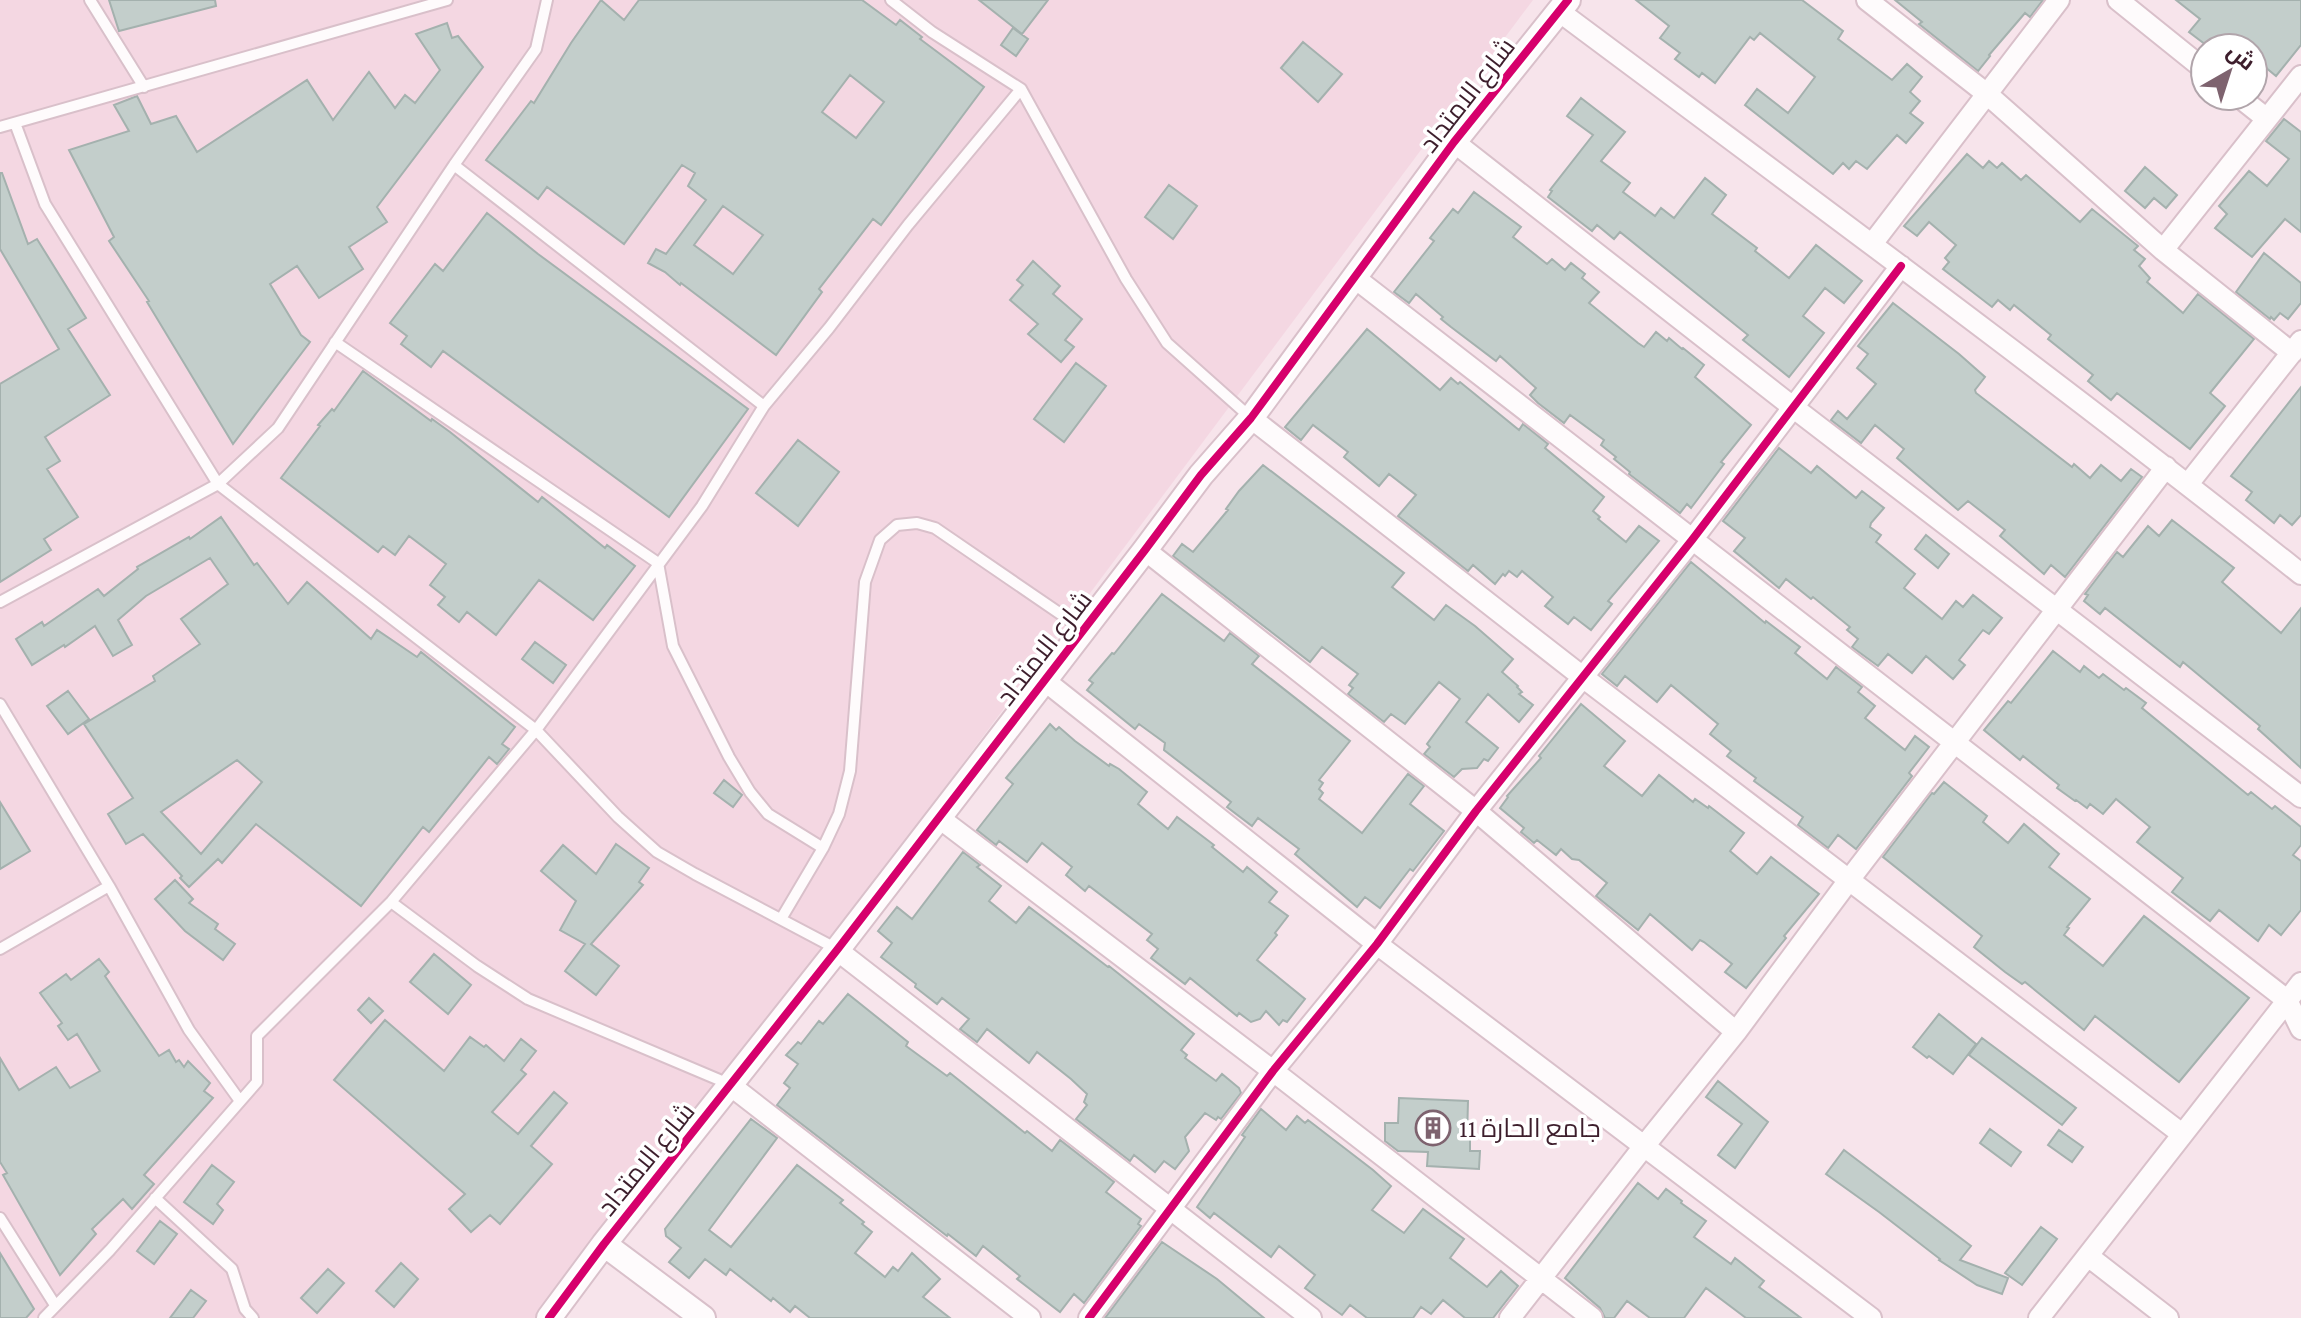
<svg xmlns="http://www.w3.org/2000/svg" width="2301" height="1318" font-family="'Crimson Pro',Cairo,serif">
  <rect width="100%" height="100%" fill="#f7e4eb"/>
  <!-- built -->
  <path fill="#f4d7e2" d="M0 0H1533L604 1244 540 1318H0Z"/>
  <!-- building -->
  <path fill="#c3cecb" stroke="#a4b1ae" stroke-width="2" fill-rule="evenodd" d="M109 0H215L216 6 119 31Z
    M601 0 624 20 639 0H862L896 25 900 20 922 37 920 39 984 87 881 225 873 219 819 289 822 292 776 355 681 283 680 285 665 272 648 263 656 249 666 254 706 200 688 186 695 173 682 165 624 244 547 187 538 199 486 160 531 101 534 103 571 43ZM850 75 884 102 856 138 822 112ZM723 206 763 235 733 274 694 245Z
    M979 0H1048L1022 34Z
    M1636 0H1802L1843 31 1838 39 1892 80 1907 64 1922 77 1910 92 1920 101 1910 113 1923 123 1906 143 1897 135 1867 169 1856 161 1849 169 1843 163 1833 174 1745 105 1757 89 1788 113 1815 77 1760 33 1754 40 1750 37 1715 83 1702 73 1699 77 1675 59 1680 53 1660 38 1669 26Z
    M1895 0H2043L2030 17 2025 13 1989 55 1990 56 1978 71 1919 24 1922 22Z
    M2176 0H2301V45L2276 76 2265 67 2253 83V48H2210L2189 32 2200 19Z
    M447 23 452 38 458 36 483 67 377 207 387 222 349 247 363 269 319 298 297 266 270 284 301 335 310 342 233 444 147 302 149 301 109 241 114 237 69 150 129 131 114 105 137 96 151 124 176 116 197 152 307 80 333 120 369 72 395 108 405 95 415 103 440 70 416 34Z
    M1013 28 1028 39 1016 56 1001 45Z
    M1303 42 1342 74 1318 102 1281 68Z
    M1581 98 1625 132 1601 161 1630 183 1623 192 1655 216 1661 208 1674 218 1705 178 1726 195 1712 214 1757 248 1755 251 1789 278 1816 245 1862 281 1844 303 1825 288 1803 316 1824 333 1789 377 1743 340 1748 335 1620 232 1614 239 1597 225 1592 231 1548 197 1552 191 1550 190 1593 135 1567 116Z
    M2284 119 2301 132V232L2285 219 2252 257 2215 228 2227 214 2219 206 2249 171 2267 186 2289 159 2266 141Z
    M1967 154 1983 168 1989 161 1997 168 2002 163 2021 180 2026 175 2080 222 2092 209 2138 246 2134 250 2145 259 2139 266 2150 278 2147 282 2183 313 2198 294 2254 339 2210 393 2225 406 2190 449 2117 393 2111 400 2088 381 2093 375 2048 339 2051 335 2014 305 2010 310 1998 300 1992 307 1943 269 1949 262 1945 258 1956 245 1929 222 1917 236 1904 226Z
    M2145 167 2177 195 2166 208 2154 198 2145 208 2125 191Z
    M0 173H2L28 244 37 239 86 318 68 329 110 395 45 437 60 461 47 469 78 517 44 539 51 550 0 582V384L59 349 0 249Z
    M1169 185 1197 206 1173 239 1145 217Z
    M1474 192 1521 227 1513 237 1547 264 1552 259 1565 270 1571 263 1585 274 1582 278 1599 292 1589 303 1638 343 1644 347 1656 332 1667 341 1669 338 1682 349 1683 348 1704 365 1695 377 1751 425 1721 462 1724 464 1691 508 1687 504 1680 513 1629 474 1630 472 1614 459 1616 457 1601 445 1604 440 1570 415 1564 423 1538 403 1530 395 1536 388 1500 356 1496 361 1451 327 1441 319 1443 317 1416 294 1409 303 1394 292 1434 241 1430 238 1453 209 1458 213Z
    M487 213 538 254 748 409 669 517 443 351 431 367 401 344 407 336 390 323 435 264 443 271Z
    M2264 253 2301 283V303L2288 319 2280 313 2274 320 2271 317 2270 319 2236 292Z
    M1033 261 1060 286 1053 294 1082 319 1065 340 1074 347 1061 362 1028 334 1038 324 1010 300 1023 285 1017 280Z
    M1893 303 1959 354 1985 377 1975 390 1976 393 2072 467 2074 464 2090 478 2101 465 2121 481 2131 469 2142 477 2065 577 2051 565 2044 574 2000 536 2005 530 1968 501 1958 510 1897 458 1904 449 1875 425 1861 443 1831 420 1838 411 1847 419 1876 384 1857 368 1868 354 1858 346Z
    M1367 329 1440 390 1451 378 1458 384 1460 382 1519 430 1523 424 1548 444 1545 448 1604 497 1593 511 1600 517 1598 519 1626 542 1639 526 1659 541 1608 601 1612 604 1591 630 1574 617 1568 624 1545 606 1553 597 1522 571 1517 577 1509 571 1505 576 1503 574 1495 584 1473 565 1468 571 1398 516 1416 495 1389 474 1379 486 1344 457 1348 452 1313 425 1301 440 1285 427Z
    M1076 363 1106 386 1064 442 1034 419Z
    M363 371 431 421 432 419 450 432 538 502 542 497 605 548 607 545 635 566 593 620 539 580 496 635 467 612 459 622 438 605 445 597 430 585 446 564 409 536 395 555 383 546 378 552 281 478 320 426 318 425 332 409 334 411Z
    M2301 387V515L2292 525 2280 515 2274 523 2246 500 2252 492 2231 476Z
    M798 440 839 472 798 526 756 493Z
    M1779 448 1811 473 1817 466 1856 498 1862 491 1884 508 1871 523 1870 527 1881 535 1876 542 1915 574 1904 588 1942 619 1956 601 1963 607 1973 595 2002 618 1989 634 1983 630 1959 660 1965 665 1953 679 1926 656 1912 673 1888 654 1878 666 1852 647 1858 639 1847 630 1850 627 1813 597 1811 599 1786 579 1779 588 1734 551 1745 538 1723 521Z
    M1263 465 1404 573 1392 587 1434 620 1446 605 1475 626 1513 659 1502 672 1518 686 1517 687 1522 692 1519 694 1533 705 1519 722 1488 694 1466 722 1498 748 1488 761 1484 759 1477 768 1462 769 1454 777 1424 754 1430 747 1427 744 1460 699 1439 682 1405 724 1391 714 1384 722 1348 694 1353 688 1349 685 1358 674 1322 647 1310 662 1173 556 1182 544 1193 552 1228 510 1226 509 1239 491Z
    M221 517 254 565 257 563 288 604 307 582 371 639 377 630 417 657 421 652 515 727 502 744 509 749 497 764 489 757 429 832 423 827 361 906 256 824 222 863 218 859 189 887 180 878 182 876 143 834 126 844 108 814 133 798 84 724 155 681 153 676 200 644 181 619 228 584 210 558 146 596 118 620 132 645 113 656 95 626 65 647 64 645 32 665 16 639 42 622 44 626 98 589 104 596 138 569 137 567 189 537 190 539ZM237 760 262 782 201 854 161 812Z
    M2172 520 2234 568 2222 582 2281 633 2301 608V768L2258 729 2260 726 2183 662 2180 667 2105 608 2100 614 2084 601 2088 595 2085 594 2117 552 2123 557 2148 526 2159 536Z
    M1926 535 1949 554 1938 568 1915 549Z
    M1691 562 1765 623 1766 621 1800 647 1795 653 1827 679 1836 667 1862 687 1858 692 1875 706 1865 718 1905 750 1915 736 1929 747 1909 773 1912 776 1856 849 1838 835 1828 848 1798 825 1803 817 1754 781 1756 778 1727 756 1731 751 1710 734 1718 724 1671 685 1657 702 1625 676 1617 686 1602 674Z
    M1162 594 1224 641 1230 633 1259 656 1252 664 1350 741 1319 780 1323 783 1319 789 1323 793 1319 799 1362 833 1408 774 1424 786 1410 804 1444 831 1413 871 1410 869 1380 908 1365 897 1357 907 1295 854 1299 849 1258 818 1252 826 1227 807 1231 802 1164 750 1165 743 1139 724 1135 729 1087 690 1093 683 1089 680 1112 653 1114 654Z
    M535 642 566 665 553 683 522 659Z
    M2053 651 2080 672 2084 666 2099 678 2103 674 2124 690 2126 688 2146 703 2142 708 2248 795 2251 792 2272 809 2275 806 2301 827V845L2293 855 2301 861V910L2281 935 2269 925 2258 941 2219 910 2210 921 2172 892 2183 878 2137 842 2150 827 2116 799 2103 814 2090 804 2087 808 2076 800 2075 801 2057 788 2059 785 2023 756 2020 760 1984 730 2008 701 2011 703Z
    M68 691 89 719 68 734 47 706Z
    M1581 704 1625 741 1604 766 1642 796 1659 775 1693 802 1695 799 1708 808 1709 806 1744 833 1730 851 1757 874 1771 857 1819 894 1784 936 1786 938 1746 988 1725 972 1732 964 1704 942 1700 940 1692 950 1650 914 1638 930 1596 896 1607 883 1579 860 1572 859 1561 849 1556 855 1537 840 1534 843 1521 832 1524 828 1500 808 1508 797 1507 796 1541 758 1539 756 1547 746Z
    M1050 724 1056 730 1059 727 1075 741 1109 766 1110 764 1119 769 1147 792 1138 804 1168 829 1177 817 1214 845 1212 847 1243 872 1247 867 1277 892 1269 902 1288 916 1275 933 1277 935 1257 960 1305 999 1287 1022 1283 1020 1279 1025 1266 1011 1260 1019 1251 1022 1239 1013 1237 1016 1190 978 1185 984 1151 958 1158 949 1147 940 1152 934 1089 886 1085 891 1066 875 1072 867 1042 843 1027 862 999 841 996 845 977 830 1013 784 1006 778Z
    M724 780 742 795 733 807 714 793Z
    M1944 782 1987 816 1983 822 2008 843 2024 824 2059 854 2049 867 2090 899 2067 927 2069 928 2064 935 2103 966 2144 916 2249 998 2179 1082 2095 1016 2084 1030 2025 982 2022 984 2005 972 1974 947 1982 936 1883 857 1932 793 1934 794Z
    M0 802 30 851 0 869Z
    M616 844 649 868 639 882 643 885 591 944 619 966 596 995 565 971 585 944 560 930 576 901 541 871 563 845 596 874Z
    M963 852 980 865 977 867 1001 886 989 901 1016 923 1029 907 1108 967 1109 966 1194 1034 1181 1050 1187 1055 1185 1058 1216 1081 1222 1074 1239 1088 1241 1093 1221 1119 1218 1117 1216 1120 1205 1113 1185 1137 1189 1151 1175 1169 1164 1161 1155 1172 1134 1155 1130 1161 1076 1119 1087 1105 1084 1102 1087 1094 1071 1079 1037 1052 1029 1063 987 1029 977 1042 960 1029 969 1019 942 998 937 1004 915 987 916 984 881 957 892 943 878 931 897 907 912 919Z
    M175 880 193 899 189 903 218 924 215 929 235 944 223 960 185 931 155 899Z
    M434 954 471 985 448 1014 410 982Z
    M99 959 109 972 105 976 159 1056 169 1050 176 1062 179 1060 184 1067 188 1061 210 1083 204 1091 213 1098 144 1175 154 1184 132 1209 123 1199 92 1229 96 1234 60 1275 3 1175 7 1173 0 1162V1058L19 1090 56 1067 70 1088 100 1071 77 1034 68 1040 58 1026 62 1023 40 993 66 974 71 980Z
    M848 994 908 1042 906 1046 947 1076 950 1073 1025 1133 1027 1131 1052 1151 1060 1140 1114 1182 1106 1192 1141 1219 1138 1224 1141 1226 1084 1303 1074 1294 1060 1312 1017 1279 1020 1276 983 1246 976 1256 948 1234 947 1236 777 1105 790 1088 784 1083 798 1064 786 1055 798 1042 801 1044 819 1021 823 1024Z
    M369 998 383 1011 371 1023 358 1010Z
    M1939 1014 1976 1044 1953 1074 1929 1056 1927 1058 1913 1047Z
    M385 1020 444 1071 470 1037 484 1047 486 1045 504 1061 521 1039 536 1051 521 1070 526 1074 492 1112 518 1134 554 1092 567 1103 531 1146 552 1164 500 1224 490 1215 471 1232 449 1209 465 1194 334 1080Z
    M1982 1038 2076 1108 2062 1125 1969 1055Z
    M1718 1081 1768 1122 1735 1168 1718 1155 1742 1124 1706 1097Z
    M1399 1098 1468 1101 1467 1139H1470V1151H1480L1479 1169 1427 1166 1428 1152 1398 1151 1385 1141V1123H1398Z
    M1261 1109 1286 1130 1297 1116 1305 1123 1308 1120 1373 1170 1391 1186 1372 1210 1404 1233 1423 1209 1464 1239 1450 1258 1487 1287 1501 1271 1518 1286 1493 1318H1465L1443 1300 1431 1314 1421 1307 1413 1318H1367L1350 1305 1342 1315 1305 1288 1315 1275 1279 1246 1271 1257 1214 1213 1210 1218 1197 1207 1245 1137 1242 1135Z
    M751 1119 777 1138 709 1230 731 1247 797 1165 843 1200 840 1203 864 1222 862 1224 872 1232 855 1253 885 1277 893 1267 898 1271 912 1253 940 1279 923 1297 950 1318H810L795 1306 790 1312 773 1298 771 1301 730 1269 726 1275 705 1259 689 1278 669 1262 681 1248 666 1236 665 1229Z
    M1990 1129 2021 1152 2011 1166 1980 1143Z
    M2059 1130 2083 1147 2072 1162 2048 1145Z
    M1844 1150 1971 1246 1960 1260 2008 1278 2002 1294 1977 1285 1939 1260 1940 1259 1879 1212 1826 1174Z
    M212 1165 234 1182 217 1204 223 1210 213 1224 184 1202Z
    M1638 1183 1658 1199 1666 1189 1682 1201 1681 1203 1706 1221 1694 1237 1731 1264 1735 1258 1764 1281 1759 1287 1801 1318H1746L1706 1288 1684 1318H1650L1627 1301 1614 1318H1605L1600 1308 1565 1278Z
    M160 1221 177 1234 154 1264 137 1251Z
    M2041 1227 2057 1239 2022 1285 2005 1273Z
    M1162 1242 1217 1279 1264 1318H1105Z
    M0 1253 34 1309 26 1318H0Z
    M401 1263 418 1279 394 1307 376 1291Z
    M328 1269 344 1283 317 1313 301 1298Z
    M191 1290 206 1301 193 1318H170Z"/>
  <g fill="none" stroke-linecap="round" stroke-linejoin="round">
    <!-- service casing -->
    <g stroke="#d9c0ca" stroke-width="14">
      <path id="service" d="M90 0 144 87
        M891 0 932 32 1021 89 1126 279 1167 343 1250 417
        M15 123 45 204 218 484 536 730 618 817 657 852 695 874 837 949
        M0 127 447 0
        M454 165 764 406
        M335 342 658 563 673 646 729 757 750 792 768 814 823 848
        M0 602 218 484 278 428 454 165 536 49 547 0
        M0 704 109 886 189 1030 240 1101
        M391 902 477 966 528 999 729 1084
        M781 919 823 848 839 814 850 771 865 582 880 540 897 525 917 523 935 528 1084 630
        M0 949 109 886
        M155 1198 232 1269 245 1309 253 1318
        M0 1218 55 1305
        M44 1318 110 1250 257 1082V1036L391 902 536 730 702 506 764 406 829 328 908 225 1021 89"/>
    </g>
    <!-- minor casing -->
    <g stroke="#d9c0ca" stroke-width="24">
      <path id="minor" d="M1867 0 1987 94 2163 250 2292 353
        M2118 0 2205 70
        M1560 12C1808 197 2058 381 2301 574
        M2238 96 2267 119
        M1454 142 1794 408 2301 797
        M1872 244 2059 0
        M2163 250 2301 76
        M1355 278 2287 1000 2301 1029
        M1251 418 1584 678 2182 1134
        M2188 484 2301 341
        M1145 550 1476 811 1736 1032
        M1044 680 1377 944 1871 1318
        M938 817 1273 1071 1592 1318
        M837 950 1311 1318
        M730 1085 1030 1318
        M2088 1256 2168 1318
        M1089 1318 1273 1071 1377 944 1476 811 1692 540 1901 266
        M1510 1318 1645 1145 1736 1032 1849 880 2166 467
        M2039 1318 2301 983"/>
    </g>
    <!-- tertiary casing -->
    <g stroke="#d9c0ca" stroke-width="28">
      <path id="tertiary" d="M604 1244 703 1318
        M549 1318 604 1244 837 950 1145 550 1201 475 1251 418 1454 142 1568 0"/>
    </g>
    <!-- service -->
    <use href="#service" stroke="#fefbfc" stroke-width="10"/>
    <!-- minor -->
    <use href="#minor" stroke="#fefbfc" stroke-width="20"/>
    <!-- tertiary -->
    <use href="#tertiary" stroke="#fefbfc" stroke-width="24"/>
    <!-- cycleway casing -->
    <g stroke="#fff" stroke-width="13">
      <path id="cycleway" d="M549 1318 604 1244 837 950 1145 550 1201 475 1251 418 1454 142 1568 0
        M1089 1318 1273 1071 1377 944 1476 811 1692 540 1901 266"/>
    </g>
    <!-- cycleway -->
    <use href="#cycleway" stroke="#d6006c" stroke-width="8"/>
  </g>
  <!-- icons -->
  <defs>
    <g id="building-ring" transform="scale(1.8)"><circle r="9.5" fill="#fff" stroke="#7e636f" stroke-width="1.5"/><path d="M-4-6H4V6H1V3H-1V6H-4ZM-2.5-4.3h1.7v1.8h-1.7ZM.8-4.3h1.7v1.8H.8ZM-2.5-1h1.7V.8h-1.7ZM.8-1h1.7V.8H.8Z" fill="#7e636f"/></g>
  </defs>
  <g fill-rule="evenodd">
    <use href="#building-ring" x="1433" y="1128"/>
  </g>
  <g text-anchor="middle" stroke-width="7" stroke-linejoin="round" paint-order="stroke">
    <!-- street labels -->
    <g font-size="26" fill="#3d1e2c" stroke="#fff">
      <text transform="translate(1467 95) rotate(-52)" y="9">شارع الامتداد</text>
      <text transform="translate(1044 648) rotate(-52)" y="9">شارع الامتداد</text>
      <text transform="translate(646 1159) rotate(-51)" y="9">شارع الامتداد</text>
    </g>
    <!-- poi labels -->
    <g font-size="26" fill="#3d1e2c" stroke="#fff" text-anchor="start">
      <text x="1459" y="1137">جامع الحارة 11</text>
    </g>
  </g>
  <!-- north arrow -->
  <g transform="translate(2229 72) rotate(39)"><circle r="38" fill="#ffffff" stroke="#b1a5ab" stroke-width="2"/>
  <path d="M0-6L14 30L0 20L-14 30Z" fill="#7e636f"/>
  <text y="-12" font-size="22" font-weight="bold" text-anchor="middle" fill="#3d1e2c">ش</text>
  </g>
</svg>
